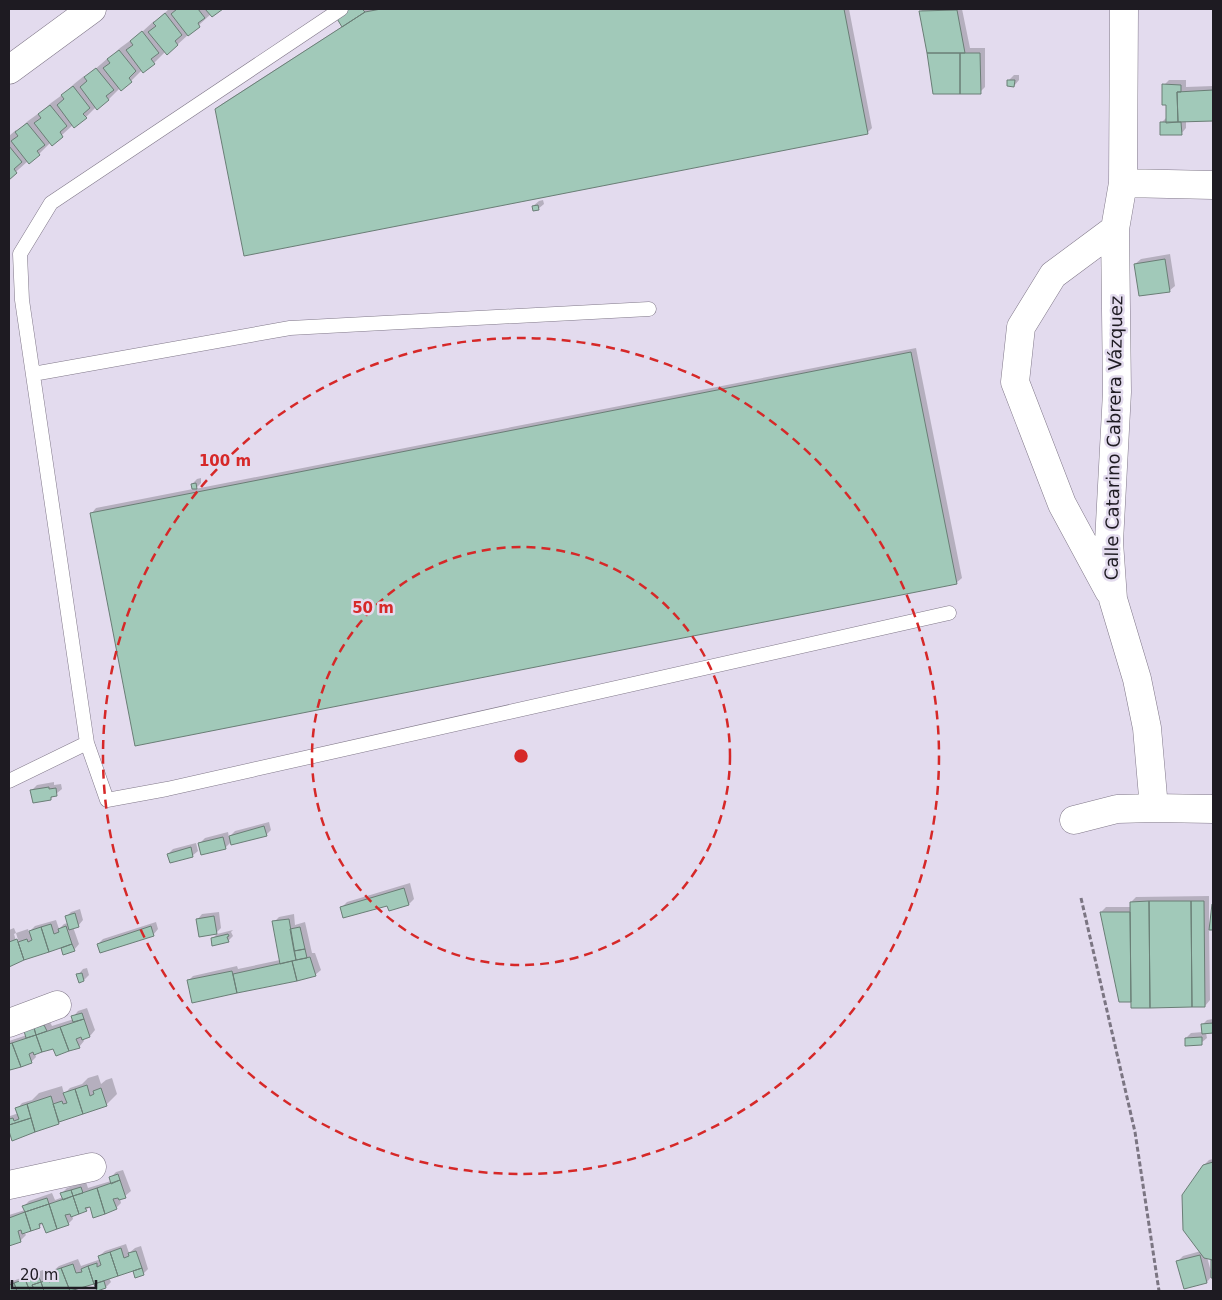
<svg xmlns="http://www.w3.org/2000/svg" width="1222" height="1300" font-family="'DejaVu Sans',sans-serif">
  <rect width="100%" height="100%" fill="#e3dbee"/>
  <!-- shadow -->
  <path fill="#0003" fill-rule="evenodd" d="M169 9H221L212 16 211 14 177 45 166 51 154 63 142 70 131 81 121 89 120 88 109 99 97 108 96 107 86 117 74 124 52 144 50 143 39 154 28 161 9 178V136L16 130 17 132 28 121 39 113 40 114 51 103 62 95 63 96 74 84 84 76 86 77 108 58 109 59 120 48 131 40 132 41 154 21 155 22Z
    M347 9H849L872 128 867 133 216 109 222 104 343 26Z
    M923 9H962L970 48H985V87L980 92 920 12Z
    M1014 75H1019V80L1014 86 1009 80Z
    M1169 80H1186V87L1213 86V120L1186 121V128L1181 134 1161 123 1167 117V104L1164 85Z
    M543 200 544 204 538 209 533 206 539 201Z
    M1170 254 1175 286 1169 291 1135 264 1141 259Z
    M916 348 962 578 956 583 91 514 96 508 193 489 192 484 197 479 201 478V483L195 489Z
    M54 782V785L61 784 62 789 51 798 32 790 37 785Z
    M269 822 271 830 266 835 232 841 225 848 199 844 205 838 228 832 229 837 235 831Z
    M196 843 198 851 192 856 168 854 173 849Z
    M410 883 414 899 409 904 342 907 347 902Z
    M1209 896V926H1211L1213 904V929H1209L1210 1000 1205 1006 1132 1001 1101 912 1106 907H1131V902L1136 897Z
    M80 909 83 920 78 926 73 927 79 944 74 950 64 953 62 946 9 965V930L14 928 16 933 14 934 17 944 19 943 16 933 28 929 29 932 35 926 56 920 59 929 64 924 68 923 66 917 71 912Z
    M219 912 221 928 216 933 197 920 202 914Z
    M294 914 295 925 305 922 312 953H315L321 970 315 975 193 1002 188 981 193 976 237 966 238 969 280 960 274 922 279 917Z
    M156 922 158 929 153 935 98 944 103 939Z
    M233 930 231 932 233 936 228 941 212 939 217 934Z
    M87 968 89 975 84 980 78 975 83 969Z
    M87 1008 95 1030 90 1036 83 1038 84 1041 79 1047H54L35 1053 36 1057 31 1062 11 1069 9 1063V1041L27 1035 26 1032 49 1020 52 1026 74 1019 73 1017 78 1011Z
    M1213 1019V1032L1206 1033 1207 1038 1201 1043 1186 1038 1191 1033 1203 1032 1202 1025 1207 1020Z
    M98 1075 101 1084 106 1080 112 1078 117 1094 106 1105 61 1120 59 1123 9 1137V1112L10 1116 19 1113 17 1109 22 1103 32 1100 39 1093 62 1086 64 1094 70 1088 82 1084 88 1078Z
    M1213 1159V1277H1211L1207 1282 1178 1261 1183 1256 1201 1251 1203 1166 1209 1160ZM1207 1257 1212 1259 1213 1275H1212Z
    M123 1170 131 1191 125 1196 120 1199 121 1203 116 1208 91 1206 86 1210 72 1215 73 1219 68 1224 43 1223 39 1227 24 1232 26 1235 20 1241 9 1245V1215L25 1210 24 1206 29 1201 52 1193 55 1200 63 1197 62 1193 67 1188 86 1182 88 1188 111 1181 110 1178 116 1172Z
    M126 1244 129 1253 135 1248 141 1246 148 1269 143 1274 133 1269 109 1278 111 1282 106 1287 98 1289 95 1282 69 1291H9V1283L10 1282 43 1270 46 1278 54 1275 53 1271 59 1266 78 1259 81 1266 101 1259 99 1256 105 1251Z"/>
  <!-- building -->
  <path fill="#a1c9b9" stroke="#6a7e76" d="M177 9H198L205 18 198 23 200 27 188 36 171 14Z
    M205 9H223L212 17Z
    M348 9H362L365 12 342 27 336 17Z
    M381 9H844L868 134 244 256 215 109 365 12Z
    M957 10 965 53H927L919 11Z
    M165 13 182 35 175 41 178 45 167 55 148 32 156 26 153 23Z
    M142 31 159 53 151 59 155 64 143 73 126 50 133 45 130 41Z
    M119 50 136 71 129 78 132 82 121 91 103 68 110 63 107 59Z
    M927 53H960V94H933Z
    M960 53H980L981 94H960Z
    M96 68 114 90 106 96 109 100 97 110 80 87 87 81 84 77Z
    M1007 80H1015L1014 87 1007 86Z
    M1162 84 1181 85V92H1177L1178 122 1166 123V105H1162Z
    M73 86 90 108 83 114 87 118 74 128 57 105 64 99 61 95Z
    M1213 90V121L1178 122 1177 92Z
    M50 105 67 126 60 132 63 137 52 146 34 123 41 118 38 114Z
    M1160 122H1181L1182 135H1160Z
    M27 123 45 145 37 151 40 155 29 164 11 141 18 136 15 132Z
    M9 146 22 162 14 169 17 173 9 180Z
    M538 205 539 210 533 211 532 206Z
    M1165 259 1170 292 1139 296 1134 264Z
    M911 352 957 584 135 746 90 513Z
    M196 483 197 489H192L191 484Z
    M49 787V789L56 788 57 796 51 797V800L33 803 30 790Z
    M264 826 267 836 231 845 229 836Z
    M223 837 226 849 201 855 198 843Z
    M191 847 193 857 170 863 167 854Z
    M404 888 409 905 389 911 387 906 343 918 340 907Z
    M1149 901H1191L1192 1007 1150 1008Z
    M1149 901 1150 1008H1131L1130 902Z
    M1191 901H1204L1205 1007H1192Z
    M1212 904H1213V930H1209Z
    M1100 912H1130L1131 1002H1119Z
    M75 913 79 927 69 930 65 916Z
    M214 916 217 934 199 937 196 919Z
    M289 919 296 960 280 964 272 921Z
    M51 924 54 934 59 932 58 929 66 926 72 944 49 952 41 927Z
    M151 926 154 936 100 953 97 944Z
    M41 927 49 952 24 960 18 942 27 939 28 942 32 940 29 931Z
    M300 927 305 949 294 951 290 929Z
    M228 934 229 936 227 937 229 942 212 946 211 938Z
    M17 939 24 960 9 967V942Z
    M72 944 75 951 63 955 61 948Z
    M305 949 307 958 296 960 294 951Z
    M310 957 316 976 297 981 292 961Z
    M292 961 297 981 237 993 233 974Z
    M232 971 237 993 192 1003 187 980Z
    M82 973 84 981 79 983 76 974Z
    M82 1013 84 1019 73 1022 71 1016Z
    M84 1019 90 1037 82 1040 81 1037 76 1039 80 1048 69 1051 60 1027Z
    M1213 1023V1033L1202 1034 1201 1024Z
    M44 1025 47 1031 36 1035 34 1028Z
    M60 1027 69 1051 56 1056 53 1049 42 1052 36 1035Z
    M34 1028 36 1035 26 1038 24 1031Z
    M36 1035 42 1052 34 1055 33 1052 29 1054 32 1063 21 1067 12 1043Z
    M1202 1037V1045L1185 1046V1038Z
    M12 1043 21 1067 10 1070 9 1067V1044Z
    M87 1085 90 1096 94 1094 93 1091 101 1088 107 1106 83 1114 75 1089Z
    M75 1089 83 1114 59 1122 53 1104 62 1101 63 1104 67 1103 63 1093Z
    M51 1096 59 1124 35 1132 27 1104Z
    M27 1104 31 1118 9 1125V1119L13 1118 14 1121 19 1119 15 1108Z
    M31 1118 35 1132 12 1141 9 1131V1125Z
    M1213 1162V1260L1204 1258 1183 1230 1182 1195 1203 1165Z
    M118 1174 120 1180 111 1184 109 1177Z
    M120 1180 126 1198 119 1200 118 1198 113 1199 117 1209 105 1214 97 1188Z
    M81 1187 83 1193 73 1196 71 1190Z
    M97 1188 105 1214 93 1218 90 1207 85 1208 87 1211 79 1214 73 1196Z
    M71 1190 73 1196 63 1200 60 1193Z
    M73 1196 79 1214 71 1217 70 1214 65 1215 69 1225 57 1229 49 1204Z
    M47 1198 49 1204 25 1212 22 1206Z
    M49 1204 57 1229 46 1233 42 1223 39 1224 40 1228 31 1231 25 1212Z
    M25 1212 31 1231 22 1234 21 1230 18 1231 21 1242 9 1246V1218Z
    M121 1248 124 1258 129 1256 128 1253 136 1251 142 1268 118 1276 110 1252Z
    M110 1252 118 1276 94 1284 88 1266 97 1263V1267L101 1265 98 1256Z
    M1200 1255 1207 1283 1184 1289 1176 1261Z
    M1211 1260H1213V1278H1211Z
    M73 1264 76 1273 82 1272 81 1269 88 1266 94 1284 70 1291 61 1268Z
    M61 1268 70 1291H44L41 1282 49 1280V1282L55 1280 52 1271Z
    M142 1268 144 1275 135 1278 133 1271Z
    M38 1275 41 1282 32 1285 33 1287 29 1289 25 1279Z
    M25 1279 29 1289 33 1287 32 1285 41 1282 44 1291H17L14 1283Z
    M104 1281 106 1288 97 1291 94 1284Z
    M14 1283 17 1291H9V1285Z"/>
  <g fill="none" stroke-linecap="round" stroke-linejoin="round">
    <!-- service casing -->
    <g stroke="#807889" stroke-width="15">
      <path id="service" d="M341 9 51 203 20 254 22 300 87 743 107 800 167 789 949 613
        M33 374 290 328 649 309
        M9 781 87 743"/>
    </g>
    <!-- minor casing -->
    <g stroke="#807889" stroke-width="29">
      <path id="minor" d="M1124 9 1123 183 1115 229 1117 392 1109 542 1113 599 1137 679 1147 728 1154 808
        M9 70 92 9
        M1123 183 1213 185
        M1109 591 1062 504 1015 382 1021 327 1053 275 1115 229
        M1074 820 1117 809 1154 808 1213 809
        M9 1023 57 1005
        M9 1185 92 1167"/>
    </g>
    <!-- path -->
    <path stroke="#7b7582" stroke-width="3" stroke-dasharray="5 2.5" stroke-linecap="butt" d="M1081 898 1135 1132 1159 1291"/>
    <!-- service -->
    <use href="#service" stroke="#fff" stroke-width="14"/>
    <!-- minor -->
    <use href="#minor" stroke="#fff" stroke-width="28"/>
  </g>
  <!-- distance rings -->
  <g fill="none" stroke="#d62828" stroke-width="2.5" stroke-dasharray="9 6">
    <circle cx="521" cy="756" r="209"/>
    <circle cx="521" cy="756" r="418"/>
  </g>
  <g text-anchor="middle" stroke-width="5" stroke-linejoin="round" paint-order="stroke">
    <!-- street labels -->
    <g font-size="18" fill="#1e1b22" stroke="#e3dbee">
      <text transform="translate(1114 438) rotate(-89)" y="6">Calle Catarino Cabrera Vázquez</text>
    </g>
  </g>
  <circle cx="521" cy="756" r="8" fill="#d62828" stroke="#e3dbee" stroke-width="2.5"/>
  <g font-size="15" text-anchor="middle" font-weight="bold" fill="#d62828" stroke="#e3dbee" stroke-width="5" stroke-linejoin="round" paint-order="stroke">
    <text x="225" y="466">100 m</text>
    <text x="373" y="613">50 m</text>
  </g>
  <!-- border -->
  <rect width="1222" height="1300" fill="none" stroke="#1e1b22" stroke-width="20"/>
  <!-- scale -->
  <path d="M12 1280v8h84v-8" fill="none" stroke="#1e1b22" stroke-width="2.5"/>
  <text x="20" y="1280" font-size="15" fill="#1e1b22" stroke="#e3dbee" stroke-width="4" paint-order="stroke">20 m</text>
</svg>
